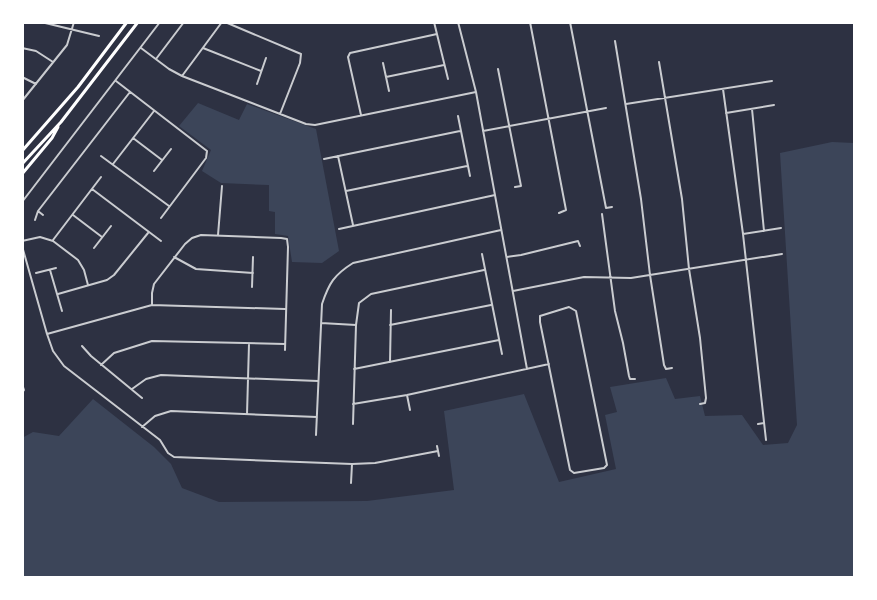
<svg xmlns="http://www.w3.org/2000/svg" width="877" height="600" font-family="Inter,sans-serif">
  <rect width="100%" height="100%" fill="#2d3142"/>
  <!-- green -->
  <path fill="#3c4559" d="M198 103 239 120 247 104 316 129 339 251 322 263 292 262 288 236 275 234V212L269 211V185L221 183 202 171 211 150 179 126Z
    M832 142 854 143V577H23L22 438 33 432 59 436 93 399 154 447 171 464 182 488 219 502 367 501 454 490 444 411 524 394 559 482 616 469 605 415 617 412 610 387 666 378 675 399 700 396 705 416 742 415 763 445 788 443 797 425 780 153Z"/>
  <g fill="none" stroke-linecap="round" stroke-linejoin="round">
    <!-- minor -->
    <path stroke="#caccd0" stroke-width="2" d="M41 22 99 36
      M225 22 301 54 300 63 280 114
      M434 22 448 79
      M458 22 476 92 527 369
      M530 22 566 210 559 213
      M570 22 606 208 612 207
      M615 41 641 199 650 275 664 365 666 369 672 368
      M22 48 36 51 53 62
      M141 48 169 69 182 76 306 124 315 125 476 92
      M203 48 261 71
      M156 59 184 22
      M659 62 682 199 689 269 700 338 706 398 705 403 700 404
      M383 63 389 91
      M498 69 521 186 515 187
      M182 76 222 22
      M22 77 36 84
      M386 77 444 65
      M116 81 207 151 206 158 161 218
      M257 84 266 58
      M723 89 743 234 766 440
      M22 101 67 45 74 22
      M626 104 772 81
      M752 109 764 231
      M726 113 774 105
      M361 115 348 57 350 53 437 34
      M458 116 470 176
      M483 131 606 108
      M133 138 162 160
      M101 156 169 206
      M338 156 353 225
      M324 159 460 131
      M113 164 154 111
      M154 171 171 149
      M92 189 161 241
      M346 191 467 166
      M22 202 160 22
      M38 211 43 215
      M602 214 615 311 623 343 629 376 630 379H635
      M73 215 102 237
      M35 220 38 211 130 92
      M339 229 495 195
      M743 234 781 228
      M218 235 222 186
      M53 240 101 177
      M22 241 40 237 53 241 78 260 84 270 88 285
      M22 246 47 334 53 351 64 366 160 440 168 453 174 457 352 464 375 463 438 451
      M94 248 111 226
      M482 254 502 354
      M174 257 196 269 253 273
      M507 257 521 255 574 242 578 241 580 246
      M50 270 62 311
      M36 273 56 268
      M252 287 253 257
      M513 291 584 277 631 278 782 254
      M58 294 107 280 114 275 148 233
      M152 305V293L154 284 185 244 192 238 201 235 281 238 287 239 288 247 285 350
      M569 307 576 311 607 465 604 468 574 473 570 470 540 322V316Z
      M321 323 356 325
      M390 325 491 305
      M47 334 152 305 285 309
      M82 346 91 356 142 398
      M390 362 391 310
      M101 365 114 353 152 341 285 344
      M354 369 499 340
      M22 384 24 390 22 393
      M132 389 146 379 161 375 318 381
      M407 395 410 410
      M353 404 407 395 549 364
      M247 414 249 344
      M353 424 356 325 359 303 371 294 484 270
      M758 424 764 423
      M142 427 155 416 171 411 317 417
      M316 435 322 304C329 283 334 275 353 263L501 230
      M437 446 439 456
      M351 483 352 464"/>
    <!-- motorway -->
    <path stroke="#fff" stroke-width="3" d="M22 151 78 87 127 22
      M22 164 61 122 138 22
      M22 174 52 138 58 127"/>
  </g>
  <!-- border -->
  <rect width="877" height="600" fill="none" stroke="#ffffff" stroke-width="48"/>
</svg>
